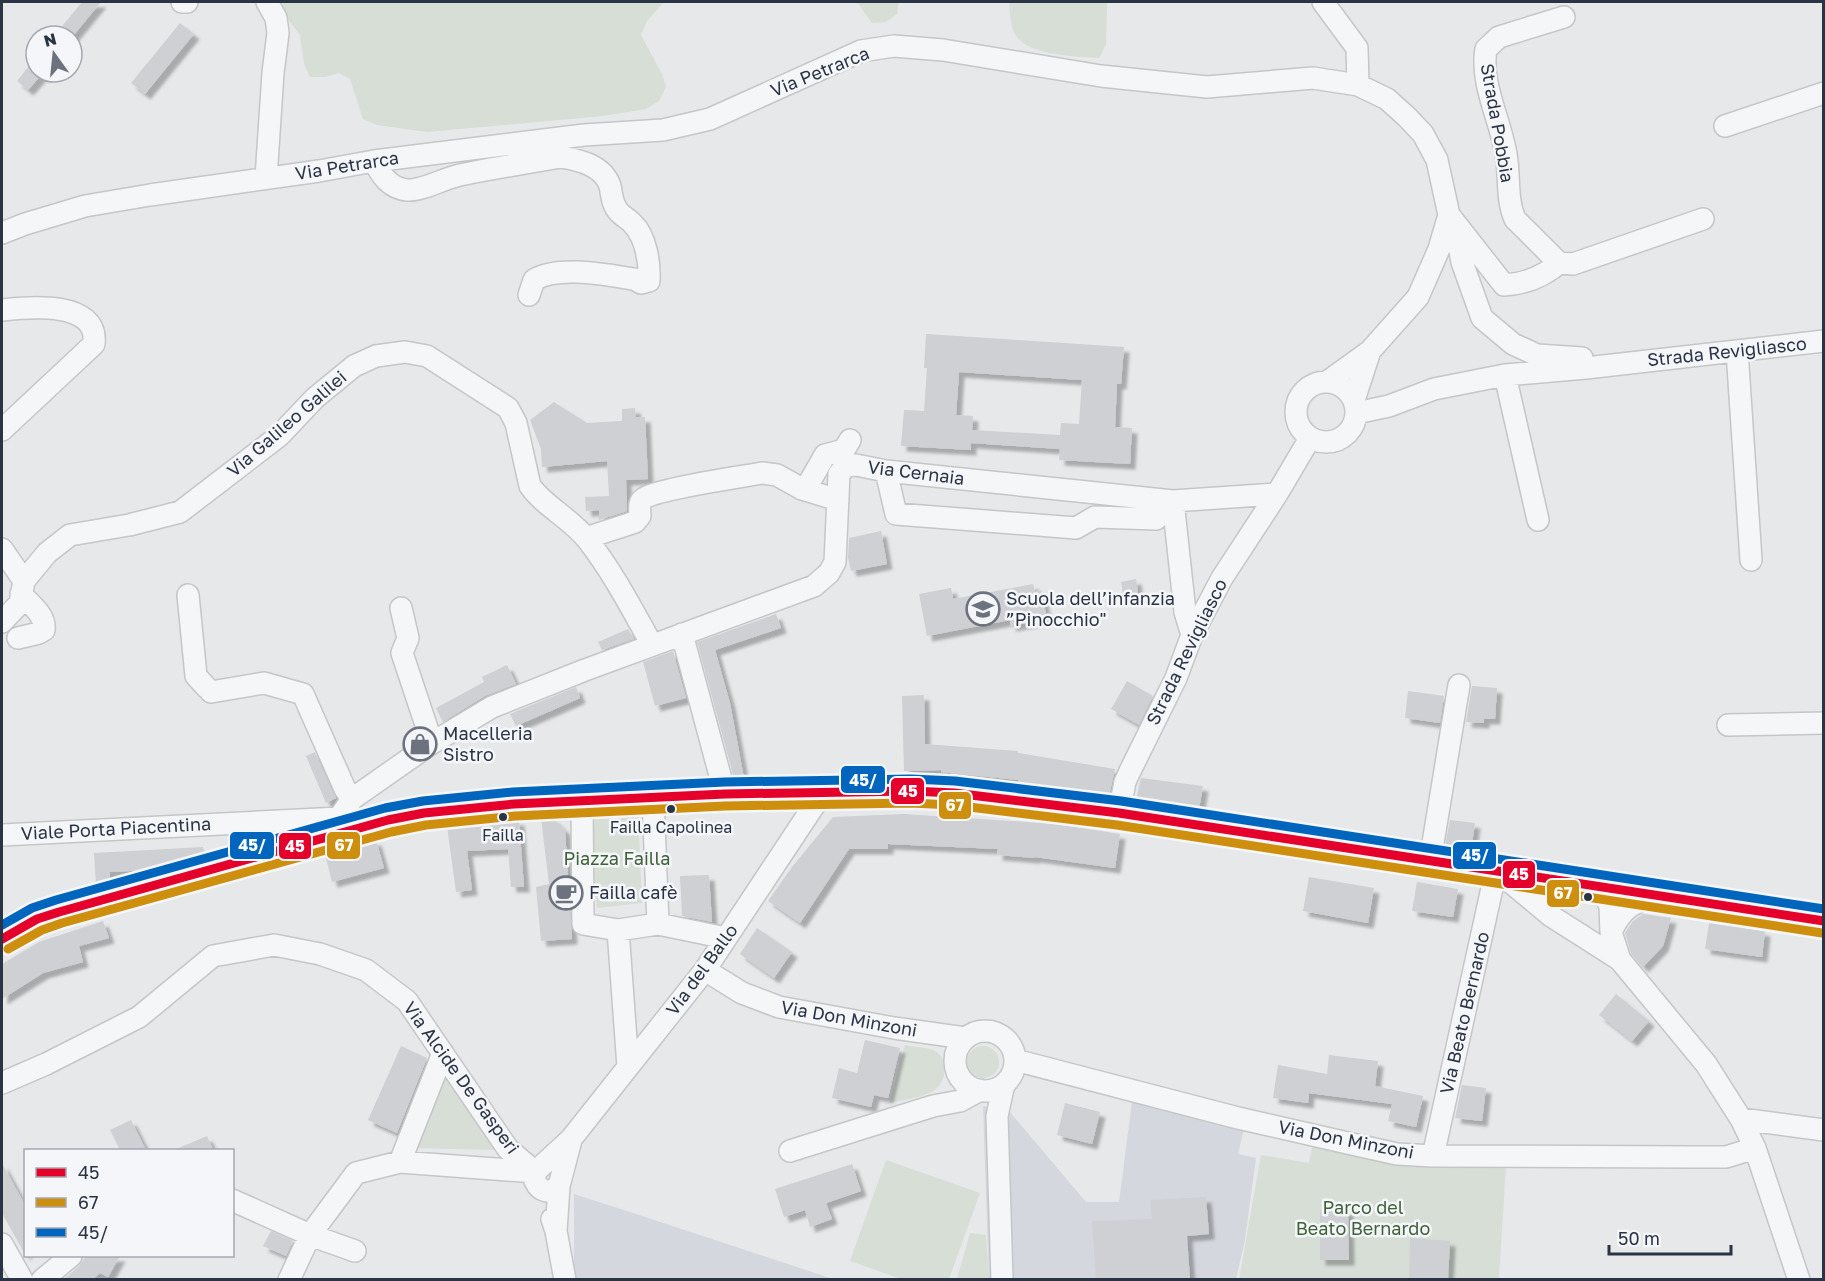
<svg xmlns="http://www.w3.org/2000/svg" width="1825" height="1281" font-family="'Golos Text',sans-serif">
  <defs>
    <filter id="shadow"><feDropShadow dx="5.5" dy="5.5" stdDeviation="1.5" flood-color="#0004"/></filter>
  </defs>
  <rect width="100%" height="100%" fill="#e6e8ea"/>
  <!-- built -->
  <path fill="#d4d7dd" d="M1132 1102 1244 1128 1238 1154 1256 1158 1245 1240 1236 1279H989L983 1106 1009 1111 1086 1202H1119Z
    M574 1194 636 1214 833 1279H574Z"/>
  <!-- green -->
  <path fill="#d6ded6" d="M280 2H664L647 21 641 35 662 74 666 87 659 101 646 109 603 116 427 132 377 125 363 119 350 79 339 73 325 77H310L304 64 300 35 283 13Z
    M857 2H899L897 14 886 22 872 23Z
    M1009 2H1107L1106 45 1099 58C1076 56 1027 56 1015 34 1010 25 1010 12 1009 2Z
    M590 815H638L642 903 597 908Z
    M905 1045C914 1047 925 1047 933 1050 951 1058 947 1085 931 1092 920 1098 902 1100 890 1103Z
    M967 1062a16 16 0 1 1 32 0a16 16 0 1 1-32 0Z
    M444 1064 497 1150 410 1148Z
    M1313 1142 1506 1165 1499 1279 1239 1280 1261 1155 1309 1163Z
    M886 1160 980 1193 949 1279H901L850 1261Z
    M970 1233 986 1235 989 1279H957Z"/>
  <!-- building -->
  <path fill="#ced0d3" fill-rule="evenodd" filter="url(#shadow)" d="M82 2H101L73 36H54Z
    M180 23 194 34 145 94 131 83Z
    M36 57V72H44L28 90 17 81Z
    M926 334 1124 347 1121 384H1117L1115 427 1132 428 1130 464 1059 460 1060 449 971 443V450L901 446 904 410 924 411 927 368H924ZM959 372 1082 380 1079 424 1061 423 1060 435 972 430 973 416 956 415Z
    M554 402 587 423 622 421V409L635 408 636 417H645L648 479 626 480 627 511 599 520V510L586 511 585 497 609 496 607 461 542 467 541 449 530 420Z
    M881 531 887 564 851 571 848 558 849 538Z
    M1136 579 1138 594H1123L1121 582Z
    M1033 584 1035 592 1041 590 1047 619 1011 626 1010 620 927 636 919 594 951 588 953 599Z
    M776 614 781 628 715 650 730 703 744 778H734L697 642Z
    M628 629 634 639 602 650 598 642Z
    M673 651 686 698 655 706 643 662Z
    M507 665 516 684 485 696 443 722 436 708 484 682 482 677Z
    M1127 681 1153 696 1139 725 1111 709Z
    M1472 686 1497 688 1495 719H1484V723L1466 722Z
    M576 687 580 698 516 726 510 714Z
    M1408 691 1444 696 1440 723 1405 718Z
    M924 695 925 744 1018 751V753L1115 769 1109 796 1018 785V780L941 772V770L904 771 902 696Z
    M315 752 336 798 326 803 306 756Z
    M1141 778 1203 786 1199 809 1136 800Z
    M904 814 1056 824 1120 834 1115 868 1035 857 1034 858 997 855 998 849 888 844V849H849L800 923 768 901 792 867 833 817Z
    M541 818H553L565 830 572 939 541 941 536 887 549 884Z
    M519 820 524 887H511L508 849 467 851 472 890 456 892 447 826Z
    M1450 820 1475 823 1471 850 1445 846Z
    M376 840 384 868 332 882 325 854Z
    M203 847 205 855 150 870 110 872V881L96 885 94 853Z
    M709 875 712 922 682 916 680 876Z
    M1309 877 1374 888 1368 923 1303 911Z
    M1417 882 1458 889 1453 917 1412 911Z
    M1643 914 1671 918 1663 946 1643 967 1631 954 1625 933 1633 921Z
    M103 921 109 938 79 946 83 962 43 973 2 999V964L39 942Z
    M1709 923 1765 931 1762 957 1705 949Z
    M757 928 792 952 774 978 740 954Z
    M1616 994 1649 1021 1632 1041 1599 1015Z
    M865 1040 900 1048 888 1098 874 1095 871 1107 832 1098 839 1068 857 1073Z
    M401 1046 427 1058 397 1133 368 1120Z
    M1329 1055 1378 1061 1375 1086 1423 1096 1416 1127 1388 1121 1392 1104 1309 1093 1308 1103 1273 1098 1278 1065 1327 1074Z
    M1462 1085 1486 1088 1482 1121 1455 1118Z
    M1065 1103 1100 1112 1092 1144 1057 1135Z
    M131 1120 146 1150H120L110 1130Z
    M207 1136 213 1150H174Z
    M2 1163 26 1207V1256L2 1213Z
    M852 1164 861 1191 826 1203 832 1219 810 1227 805 1210 784 1217 775 1189Z
    M1206 1197 1209 1234 1187 1236 1190 1280H1096L1092 1221 1152 1219 1150 1200Z
    M1320 1210H1348L1349 1260H1320Z
    M271 1231 293 1241 286 1256 263 1246Z
    M1410 1238 1450 1241 1448 1280H1409Z
    M86 1256H120L108 1277 100 1273 92 1280H63L79 1266Z"/>
  <g fill="none" stroke-linecap="round" stroke-linejoin="round">
    <!-- minor casing -->
    <g stroke="#c4c6c8" stroke-width="24">
      <path id="minor" d="M182 2H187
        M1323 2 1357 48 1358 85
        M1725 126 1824 93
        M374 161C381 175 389 188 407 190 422 191 445 178 460 175 493 168 527 163 561 157 579 160 603 165 610 186 612 195 612 205 619 212 623 217 629 219 633 224 646 237 650 263 649 281L641 283 634 279C607 275 558 265 534 280L529 295
        M266 178 273 73 278 33 276 18 267 2
        M1449 215 1504 285C1524 284 1544 276 1559 263L1573 264 1703 219
        M1460 231 1459 246 1462 262 1482 318 1513 344 1537 355 1582 358
        M2 233 25 224 85 206 150 195 319 171 374 161 584 135 663 130 710 119 861 51 894 46 943 50 1101 76 1207 87 1313 78 1358 85 1387 99 1407 117 1423 134 1437 160 1449 215 1439 249 1418 297 1370 351 1327 382
        M1559 263 1515 219C1506 199 1510 175 1506 154 1500 119 1480 83 1486 49L1499 37 1564 17
        M2 310C29 307 99 300 94 344L2 430
        M1737 351 1751 560
        M1505 375 1538 520
        M1296 412a30 30 0 1 1 60 0a30 30 0 1 1-60 0Z
        M1354 400 1370 351
        M1356 413 1389 406 1434 389 1505 375 1586 368 1824 341
        M886 471 896 514 1076 528 1095 517 1156 519 1173 501
        M805 490 825 455 844 450 850 440
        M1173 501 1185 612 1192 635
        M586 538 635 522 640 516C640 510 638 503 643 499 656 489 741 477 762 473L777 475 802 489 838 500
        M2 549 24 581
        M188 595 196 676 207 688
        M401 608 408 638 402 653 432 743
        M2 622 20 603 24 581 47 553 70 535 129 525 180 512 279 436 315 398 354 366 376 356 405 352 427 356 508 408 516 423 530 486C544 506 570 518 587 539 612 571 632 609 652 645
        M682 634 725 794
        M18 638 39 633 44 630C46 615 31 605 21 594
        M211 692 264 683 303 694 345 789 352 799
        M1728 725 1824 723
        M582 801 583 924 618 930 658 924 653 798
        M1119 813 1125 782 1130 771 1176 678 1192 635 1222 578 1277 494 1310 438
        M339 818 352 799 432 743 492 707 585 670 814 586 829 573 835 562 839 474 846 466 856 465 886 471 1173 501 1277 494
        M2 835 339 818
        M1426 860 1433 843 1459 685
        M1600 886 1610 906 1611 932 1620 960 1706 1064 1741 1119 1755 1148 1799 1280
        M658 924 726 938
        M618 930 628 1067
        M1611 932C1622 908 1632 902 1658 896
        M705 970 742 993 779 1007 894 1028 965 1038
        M955 1061a30 30 0 1 1 60 0a30 30 0 1 1-60 0Z
        M1015 1060 1238 1118 1352 1144 1397 1154 1433 1156 1692 1157H1726L1755 1148
        M2 1083 46 1064 139 1017 213 956 274 945 320 954 366 970 407 1001 508 1149 535 1172
        M1741 1119 1824 1130
        M790 1151 933 1106 960 1101 980 1090
        M1433 1156 1496 870 1551 916 1620 960
        M400 1162 443 1053
        M559 1186C549 1194 540 1192 535 1181V1172L571 1139 705 970 823 792
        M232 1200 310 1235 355 1251
        M552 1219 556 1231 565 1280
        M556 1231 559 1186 571 1140
        M2 1244 22 1280
        M42 1280 71 1256
        M289 1280 310 1235 356 1173 400 1162 535 1172
        M1002 1280 997 1116 1004 1084"/>
    </g>
    <!-- major casing -->
    <g stroke="#c2c5c8" stroke-width="30">
      <path id="major" d="M2 939 37 919 59 912 388 820 424 813 514 804 725 794 911 791 954 793 1119 813 1824 921"/>
    </g>
    <!-- minor -->
    <use href="#minor" stroke="#f5f6f7" stroke-width="21"/>
    <!-- major -->
    <use href="#major" stroke="#f8f8f8" stroke-width="27"/>
    <!-- bus-1 casing -->
    <g stroke="#f4f6f9" stroke-width="14">
      <path id="bus-1" d="M2 939 37 919 59 912 388 820 424 813 514 804 725 794 911 791 954 793 1119 813 1824 921"/>
    </g>
    <!-- bus-2 casing -->
    <g stroke="#f4f6f9" stroke-width="14">
      <path id="bus-2" d="M8 949 42 930 62 923 391 832 426 825 515 816 725 806 911 803 953 805 1117 825 1822 933"/>
    </g>
    <!-- bus-3 casing -->
    <g stroke="#f4f6f9" stroke-width="14">
      <path id="bus-3" d="M2 925 32 908 56 900 385 808 423 801 513 792 725 782 911 779 955 781 1121 801 1824 909"/>
    </g>
    <!-- bus-1 -->
    <use href="#bus-1" stroke="#e4002b" stroke-width="9"/>
    <!-- bus-2 -->
    <use href="#bus-2" stroke="#ce8f0e" stroke-width="9"/>
    <!-- bus-3 -->
    <use href="#bus-3" stroke="#0065bd" stroke-width="9"/>
  </g>
  <!-- icons -->
  <defs>
    <g id="school-ring" transform="scale(1.725)"><circle r="9.5" fill="#f4f6f9" stroke="#6c737f" stroke-width="1.5"/><path d="M0-5L7-2L0 1L-7-2ZM-4 1L0 2.5L4 1V4Q0 6-4 4Z" fill="#6c737f"/></g>
    <g id="shop-ring" transform="scale(1.725)"><circle r="9.5" fill="#f4f6f9" stroke="#6c737f" stroke-width="1.5"/><path d="M-5-2.5h2.3a2.7 3.5 0 0 1 5.4 0H5L5.5 6h-11ZM-1.5-2.5h3a1.5 2.3 0 0 0-3 0Z" fill="#6c737f"/></g>
    <g id="cafe-ring" transform="scale(1.725)"><circle r="9.5" fill="#f4f6f9" stroke="#6c737f" stroke-width="1.5"/><path d="M-5.5-4.5H6V0H3Q3 3.5 0 3.5H-2.5Q-5.5 3.5-5.5 0ZM3-3.2v2h1.7v-2ZM-6 4.5H4V6H-6Z" fill="#6c737f"/></g>
  </defs>
  <g fill-rule="evenodd">
    <use href="#school-ring" x="983" y="609"/>
    <use href="#shop-ring" x="420" y="744"/>
    <use href="#cafe-ring" x="566" y="893"/>
  </g>
  <!-- markers -->
  <g fill="#2b3445" stroke="#f4f6f9" stroke-width="2">
    <circle cx="671" cy="809" r="5"/>
    <circle cx="503" cy="817" r="5"/>
    <circle cx="1588" cy="897" r="5"/>
  </g>
  <g text-anchor="middle" stroke-width="5" stroke-linejoin="round" paint-order="stroke">
    <!-- bus labels -->
    <g font-size="16" fill="#2b3445" stroke="#f4f6f9">
      <text x="671" y="833">Failla Capolinea</text>
      <text x="503" y="841">Failla</text>
    </g>
    <!-- street labels -->
    <g font-size="18" fill="#2b3445" stroke="#f4f6f9">
      <text transform="translate(820 72) rotate(-22)" y="6">Via Petrarca</text>
      <text transform="translate(1497 123) rotate(80)" y="6">Strada Pobbia</text>
      <text transform="translate(347 166) rotate(-9)" y="6">Via Petrarca</text>
      <text transform="translate(1727 352) rotate(-6)" y="6">Strada Revigliasco</text>
      <text transform="translate(287 424) rotate(-41)" y="6">Via Galileo Galilei</text>
      <text transform="translate(916 473) rotate(7)" y="6">Via Cernaia</text>
      <text transform="translate(1187 652) rotate(-64)" y="6">Strada Revigliasco</text>
      <text transform="translate(116 829) rotate(-3)" y="6">Viale Porta Piacentina</text>
      <text transform="translate(702 970) rotate(-54)" y="6">Via del Ballo</text>
      <text transform="translate(1465 1013) rotate(-77)" y="6">Via Beato Bernardo</text>
      <text transform="translate(849 1019) rotate(10)" y="6">Via Don Minzoni</text>
      <text transform="translate(461 1078) rotate(54)" y="6">Via Alcide De Gasperi</text>
      <text transform="translate(1346 1140) rotate(11)" y="6">Via Don Minzoni</text>
    </g>
    <!-- poi labels -->
    <g font-size="18" fill="#2b3445" stroke="#f4f6f9" text-anchor="start">
      <text x="1006" y="605">Scuola dell’infanzia<tspan x="1006" dy="21">”Pinocchio"</tspan></text>
      <text x="443" y="740">Macelleria<tspan x="443" dy="21">Sistro</tspan></text>
      <text x="589" y="899">Failla cafè</text>
    </g>
    <!-- park labels -->
    <g font-size="18" fill="#3f6138" stroke="#f4f6f9">
      <text x="617" y="865">Piazza Failla</text>
      <text x="1363" y="1214">Parco del<tspan x="1363" dy="21">Beato Bernardo</tspan></text>
    </g>
  </g>
  <g stroke="#f4f6f9" stroke-width="2">
    <rect x="840" y="765" width="46" height="29" rx="6" fill="#0065bd"/>
    <rect x="890" y="777" width="35" height="28" rx="6" fill="#e4002b"/>
    <rect x="938" y="791" width="34" height="29" rx="6" fill="#ce8f0e"/>
    <rect x="229" y="831" width="46" height="29" rx="6" fill="#0065bd"/>
    <rect x="326" y="831" width="35" height="29" rx="6" fill="#ce8f0e"/>
    <rect x="278" y="832" width="34" height="28" rx="6" fill="#e4002b"/>
    <rect x="1452" y="841" width="45" height="29" rx="6" fill="#0065bd"/>
    <rect x="1502" y="860" width="34" height="29" rx="6" fill="#e4002b"/>
    <rect x="1546" y="879" width="34" height="29" rx="6" fill="#ce8f0e"/>
  </g>
  <g font-size="16" text-anchor="middle" font-weight="bold" fill="#fff">
    <text x="863" y="786">45/</text>
    <text x="908" y="797">45</text>
    <text x="955" y="811">67</text>
    <text x="252" y="851">45/</text>
    <text x="344" y="851">67</text>
    <text x="295" y="852">45</text>
    <text x="1475" y="861">45/</text>
    <text x="1519" y="880">45</text>
    <text x="1563" y="899">67</text>
  </g>
  <!-- border -->
  <rect width="1825" height="1281" fill="none" stroke="#2b3445" stroke-width="6"/>
  <!-- legend -->
  <rect x="24" y="1149" width="210" height="108" fill="#f4f6f9" stroke="#a4a8b1" stroke-width="1.5"/>
  <rect x="36" y="1168" width="30" height="9" fill="#e4002b" stroke="#a4a8b1" stroke-width="1.5"/>
  <text x="78" y="1179" font-size="18" fill="#2b3445">45</text>
  <rect x="36" y="1198" width="30" height="9" fill="#ce8f0e" stroke="#a4a8b1" stroke-width="1.5"/>
  <text x="78" y="1209" font-size="18" fill="#2b3445">67</text>
  <rect x="36" y="1228" width="30" height="9" fill="#0065bd" stroke="#a4a8b1" stroke-width="1.5"/>
  <text x="78" y="1239" font-size="18" fill="#2b3445">45/</text>
  <!-- north arrow -->
  <g transform="translate(54 54) rotate(345)"><circle r="28" fill="#f4f6f9" stroke="#a4a8b1" stroke-width="1.5"/>
  <path d="M0-4.5L10 22L0 15L-10 22Z" fill="#6c737f"/>
  <text y="-9" font-size="16" font-weight="bold" text-anchor="middle" fill="#2b3445">N</text>
  </g>
  <!-- scale -->
  <path d="M1609 1245v9h122v-9" fill="none" stroke="#2b3445" stroke-width="3"/>
  <text x="1618" y="1245" font-size="18" fill="#2b3445" stroke="#f4f6f9" stroke-width="4.5" paint-order="stroke">50 m</text>
</svg>
